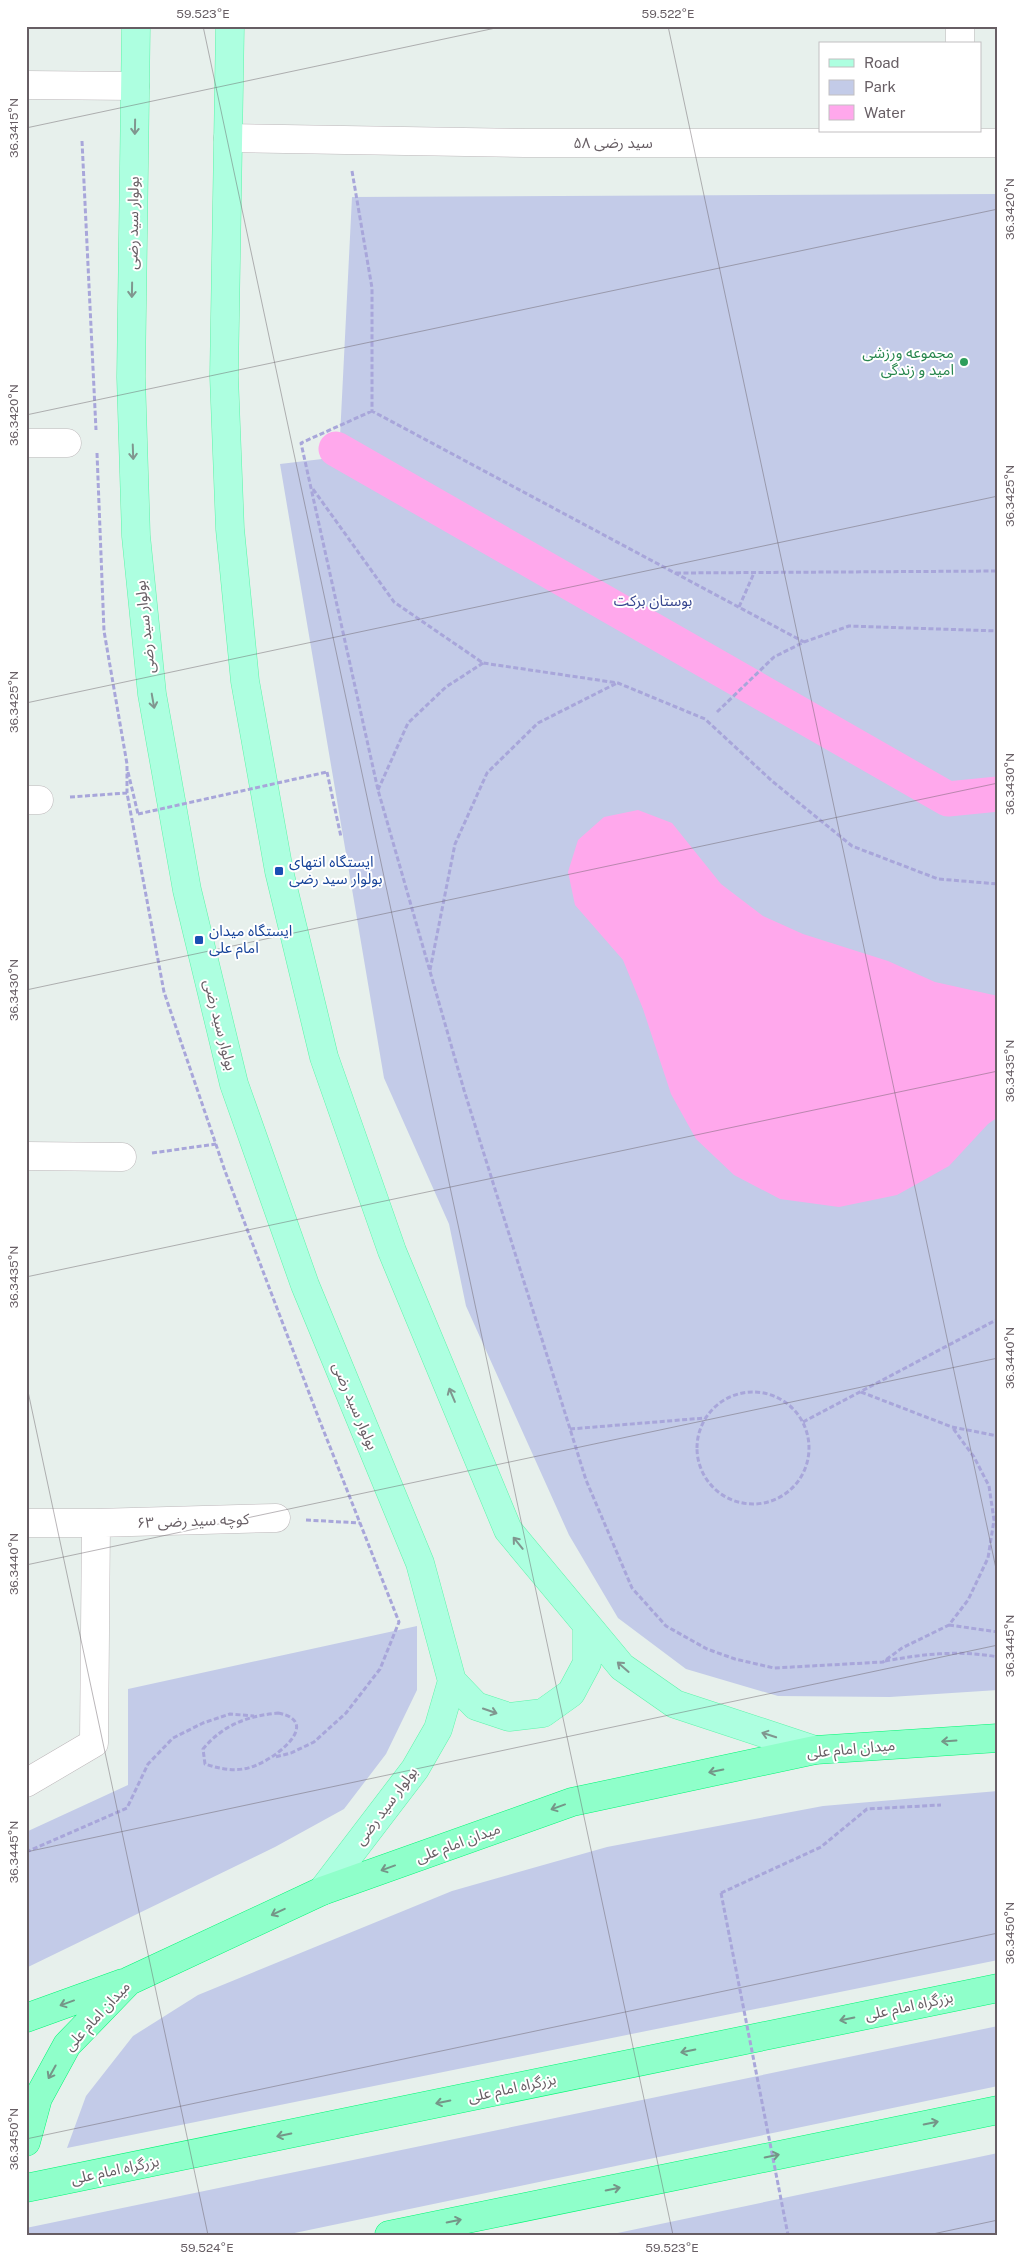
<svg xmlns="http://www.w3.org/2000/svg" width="1024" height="2261" font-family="'Public Sans','Noto Sans Arabic',sans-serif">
  <rect width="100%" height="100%" fill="#e7f0ec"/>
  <!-- green -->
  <path fill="#c3cbe8" d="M998 194V1690L890 1697 778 1696 686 1669 618 1618 569 1535 466 1306 449 1224 384 1078 280 464 339 457 352 197Z
    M417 1626V1690L386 1754 344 1809 275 1847 26 1968V1832L128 1785V1689Z
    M998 1791V1960L67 2148 86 2096 133 2036 198 1995 452 1891 607 1847 823 1806Z
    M998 2026V2086L285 2235H26V2228Z
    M998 2153V2235H608Z"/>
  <!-- water -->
  <path fill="#ffa8ec" d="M638 810 672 823 721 884 763 916 803 934 888 961 935 982 998 996V1117L988 1124 949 1166 897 1195 839 1207 780 1199 734 1175 696 1139 671 1094 643 1009 623 960 575 905 568 872 578 840 604 817Z"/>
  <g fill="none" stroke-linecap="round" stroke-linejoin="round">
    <!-- canal -->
    <path stroke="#ffa8ec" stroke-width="35" d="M336 449 948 799 998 794"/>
    <!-- minor casing -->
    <g stroke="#bdb7ba" stroke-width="29">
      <path id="minor" d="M960 44V26
        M26 85 135 86
        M228 138 525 143H998
        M26 443H67
        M26 800H39
        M26 1156 122 1157
        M26 1523H96L276 1518
        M26 1783 94 1743 96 1523"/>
    </g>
    <!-- major casing -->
    <g stroke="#5cf4a9" stroke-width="29">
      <path id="major" d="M136 26 131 377 136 536 152 694 187 890 234 1084 305 1285 420 1563 452 1681 438 1729 415 1769 322 1891
        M230 26 224 376 230 529 245 681 279 871 324 1057 392 1251 508 1530 622 1667 675 1704 815 1750
        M452 1681 476 1706 509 1717 543 1713 571 1693 587 1663V1628"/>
    </g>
    <!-- highway casing -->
    <g stroke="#00f775" stroke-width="29">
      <path id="highway" d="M26 2018 123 1983
        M26 2142 38 2098 67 2045 129 1981 322 1891 572 1802 815 1750 998 1738
        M26 2188 998 1988
        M389 2235 998 2110"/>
    </g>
    <!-- path -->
    <path stroke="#a8a6da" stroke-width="3" stroke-dasharray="5 2.5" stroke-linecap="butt" d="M82 141 96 430
      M352 171 372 288V411L804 642
      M372 411 301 443 378 790 464 1090 586 1480 632 1588 666 1626 707 1649 735 1659 774 1668 883 1662 902 1648 949 1625 968 1600 988 1558 994 1520 989 1486 974 1457 952 1427
      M97 453 104 631 127 764V793L164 992 225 1171 319 1419 399 1622 380 1669 346 1713 314 1742 291 1753 275 1757
      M313 489 394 602 483 663 618 683 705 719 772 781 852 846 938 879 998 884
      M676 573 998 571
      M739 607 754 573
      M717 712 774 657 804 642 849 626 998 631
      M128 772 138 814
      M327 772 341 837
      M378 790 408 723 446 687 483 663
      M70 797 127 793
      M430 970 455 844 487 773 538 723 617 683
      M152 1153 216 1144
      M861 1392 952 1427 998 1436
      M697 1448a56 56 0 1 1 112 0a56 56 0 1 1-112 0Z
      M803 1422 998 1319
      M570 1429 705 1418
      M306 1520 360 1523
      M949 1625 998 1632
      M885 1661C923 1654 959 1650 998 1657
      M278 1713C326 1722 269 1766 243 1769 230 1771 217 1768 205 1764L203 1749C223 1725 247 1716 278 1713Z
      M26 1852 127 1808 148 1764 173 1738 203 1723 230 1714 254 1716
      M721 1893 821 1847 867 1809 941 1805"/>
    <!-- minor -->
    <use href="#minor" stroke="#fff" stroke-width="28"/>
    <!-- major -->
    <use href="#major" stroke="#adffe0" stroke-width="28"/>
    <!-- highway -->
    <use href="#highway" stroke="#8fffca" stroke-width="28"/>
    <!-- path-bridge -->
    <path stroke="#a8a6da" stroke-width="3" stroke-dasharray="5 2.5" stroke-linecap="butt" d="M138 814 327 772
      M721 1893 788 2235"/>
  </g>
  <!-- one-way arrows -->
  <defs><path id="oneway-shaft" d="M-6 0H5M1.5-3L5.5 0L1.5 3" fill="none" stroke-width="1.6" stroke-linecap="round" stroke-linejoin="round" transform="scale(1.25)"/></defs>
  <g stroke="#80968f">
    <use href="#oneway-shaft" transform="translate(135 127) rotate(91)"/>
    <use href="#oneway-shaft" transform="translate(132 290) rotate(91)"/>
    <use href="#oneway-shaft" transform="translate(133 452) rotate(88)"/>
    <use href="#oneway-shaft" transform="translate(153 701) rotate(80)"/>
    <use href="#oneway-shaft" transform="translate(452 1395) rotate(-113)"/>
    <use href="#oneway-shaft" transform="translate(518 1543) rotate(-129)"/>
    <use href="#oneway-shaft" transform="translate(623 1667) rotate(-139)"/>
    <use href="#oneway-shaft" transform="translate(490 1711) rotate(19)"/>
    <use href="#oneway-shaft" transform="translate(769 1735) rotate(-162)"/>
  </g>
  <g stroke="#759688">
    <use href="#oneway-shaft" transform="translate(949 1741) rotate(176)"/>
    <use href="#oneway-shaft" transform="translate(716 1771) rotate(168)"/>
    <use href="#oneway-shaft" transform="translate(558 1807) rotate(160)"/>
    <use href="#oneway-shaft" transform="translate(388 1868) rotate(160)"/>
    <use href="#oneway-shaft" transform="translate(278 1912) rotate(155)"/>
    <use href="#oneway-shaft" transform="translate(67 2003) rotate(160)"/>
    <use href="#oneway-shaft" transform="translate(847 2019) rotate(168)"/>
    <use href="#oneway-shaft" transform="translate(688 2051) rotate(168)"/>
    <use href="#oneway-shaft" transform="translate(52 2072) rotate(119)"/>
    <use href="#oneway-shaft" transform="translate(443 2102) rotate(168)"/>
    <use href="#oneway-shaft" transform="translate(931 2123) rotate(-12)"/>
    <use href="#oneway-shaft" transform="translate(284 2135) rotate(168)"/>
    <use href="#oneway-shaft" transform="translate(772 2156) rotate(-12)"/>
    <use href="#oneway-shaft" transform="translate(613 2189) rotate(-12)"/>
    <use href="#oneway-shaft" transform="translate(454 2221) rotate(-12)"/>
  </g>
  <!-- ticks -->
  <path fill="none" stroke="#675e64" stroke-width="1" stroke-opacity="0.45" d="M203 26 673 2235M668 26 998 1578M26 128 505 26M26 415 998 209M26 703 998 496M26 990 998 783M26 1277 998 1071M26 1382 208 2235M26 1565 998 1358M26 1852 998 1645M26 2139 998 1933M928 2235 998 2220"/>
  <!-- markers -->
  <circle fill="#2e9e5b" stroke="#fff" stroke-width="2" cx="964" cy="362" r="5"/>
  <g fill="#1a4fb4" stroke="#fff" stroke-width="2">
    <rect x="274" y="866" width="10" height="10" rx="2.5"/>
    <rect x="194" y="935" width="10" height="10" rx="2.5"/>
  </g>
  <g text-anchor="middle" stroke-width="4" stroke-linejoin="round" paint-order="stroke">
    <!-- street labels -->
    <g font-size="15" fill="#675e64" stroke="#fff">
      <text x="613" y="148">سید رضی ۵۸</text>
      <text transform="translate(133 223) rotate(-89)" y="5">بولوار سید رضی</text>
      <text transform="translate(145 627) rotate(-96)" y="5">بولوار سید رضی</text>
      <text transform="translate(220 1025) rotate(76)" y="5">بولوار سید رضی</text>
      <text transform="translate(355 1406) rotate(67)" y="5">بولوار سید رضی</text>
      <text transform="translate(193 1521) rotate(-2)" y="5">کوچه سید رضی ۶۳</text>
      <text transform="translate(851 1749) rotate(-5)" y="5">میدان امام علی</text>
      <text transform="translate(386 1806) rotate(-53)" y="5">بولوار سید رضی</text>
      <text transform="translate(458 1843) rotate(-20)" y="5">میدان امام علی</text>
      <text transform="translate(909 2006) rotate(-12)" y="5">بزرگراه امام علی</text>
      <text transform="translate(97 2016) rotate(-47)" y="5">میدان امام علی</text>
      <text transform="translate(512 2088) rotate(-12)" y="5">بزرگراه امام علی</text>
      <text transform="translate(115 2170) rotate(-12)" y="5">بزرگراه امام علی</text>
    </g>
    <!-- leisure labels -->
    <g font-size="15" fill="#27864d" stroke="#fff" text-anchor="end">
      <text x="954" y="358">مجموعه ورزشی<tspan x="954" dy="17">امید و زندگی</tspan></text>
    </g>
    <!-- park labels -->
    <g font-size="15" fill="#36458e" stroke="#fff">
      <text x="653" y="606">بوستان برکت</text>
    </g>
    <!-- transit labels -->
    <g font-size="15" fill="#164399" stroke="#fff" text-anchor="start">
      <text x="289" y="867">ایستگاه انتهای<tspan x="289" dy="17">بولوار سید رضی</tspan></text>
      <text x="209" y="936">ایستگاه میدان<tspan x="209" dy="17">امام علی</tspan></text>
    </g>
  </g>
  <!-- border -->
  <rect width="1024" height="2261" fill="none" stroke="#ffffff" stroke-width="55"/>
  <!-- legend -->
  <rect x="819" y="42" width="162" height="90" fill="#ffffff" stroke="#c2bfc1"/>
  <rect x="829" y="59" width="25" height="8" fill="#adffe0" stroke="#c2bfc1"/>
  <text x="864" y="68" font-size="15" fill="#675e64">Road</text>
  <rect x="829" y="80" width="25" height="15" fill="#c3cbe8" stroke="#c2bfc1"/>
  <text x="864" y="92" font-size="15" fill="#675e64">Park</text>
  <rect x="829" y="105" width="25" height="15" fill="#ffa8ec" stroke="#c2bfc1"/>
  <text x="864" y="118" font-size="15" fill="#675e64">Water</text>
  <rect x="28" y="28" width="968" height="2206" fill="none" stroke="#675e64" stroke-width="2"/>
  <g font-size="12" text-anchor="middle" fill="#675e64">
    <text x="203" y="18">59.523°E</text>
    <text x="668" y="18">59.522°E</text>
    <text transform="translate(14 128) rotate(-90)" y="4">36.3415°N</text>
    <text transform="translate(1010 209) rotate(-90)" y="4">36.3420°N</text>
    <text transform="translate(14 415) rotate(-90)" y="4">36.3420°N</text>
    <text transform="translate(1010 496) rotate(-90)" y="4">36.3425°N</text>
    <text transform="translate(14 702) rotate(-90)" y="4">36.3425°N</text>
    <text transform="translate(1010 784) rotate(-90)" y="4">36.3430°N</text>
    <text transform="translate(14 990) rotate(-90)" y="4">36.3430°N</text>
    <text transform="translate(1010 1071) rotate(-90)" y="4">36.3435°N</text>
    <text transform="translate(14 1277) rotate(-90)" y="4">36.3435°N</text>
    <text transform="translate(1010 1358) rotate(-90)" y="4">36.3440°N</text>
    <text transform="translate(14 1564) rotate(-90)" y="4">36.3440°N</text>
    <text transform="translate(1010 1646) rotate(-90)" y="4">36.3445°N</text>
    <text transform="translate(14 1852) rotate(-90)" y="4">36.3445°N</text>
    <text transform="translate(1010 1933) rotate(-90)" y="4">36.3450°N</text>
    <text transform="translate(14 2139) rotate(-90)" y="4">36.3450°N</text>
    <text x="207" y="2252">59.524°E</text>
    <text x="672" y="2252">59.523°E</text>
  </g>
</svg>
